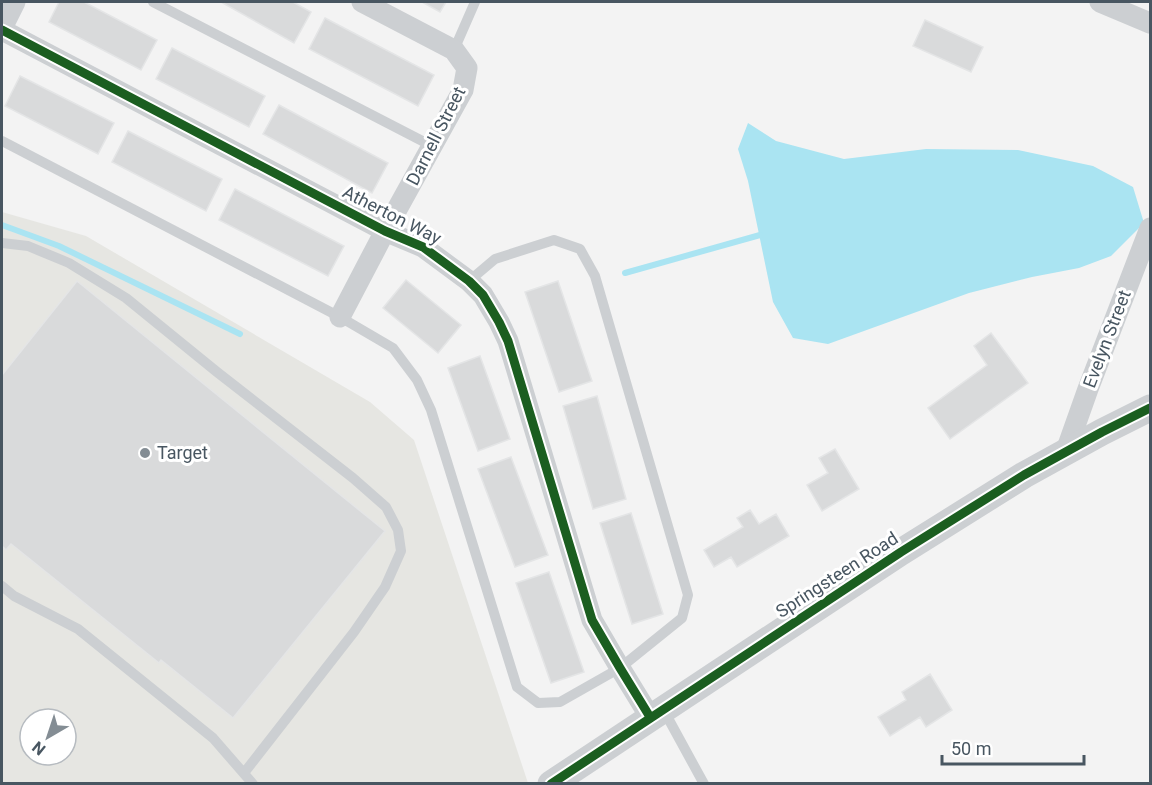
<svg xmlns="http://www.w3.org/2000/svg" width="1152" height="785" font-family="Roboto,sans-serif">
  <rect width="100%" height="100%" fill="#f3f3f3"/>
  <!-- commercial -->
  <path fill="#e6e6e2" fill-rule="evenodd" d="M2 212 86 236 370 402 414 440 528 783H2ZM30 719H66V755H30Z"/>
  <!-- water -->
  <path fill="#aae4f2" d="M748 123 776 141 844 159 926 149 1018 150 1093 166 1133 187 1144 223 1111 256 1079 268 1032 277 969 293 828 344 793 338 773 302 748 181 738 149Z"/>
  <g fill="none" stroke-linecap="round" stroke-linejoin="round">
    <!-- stream -->
    <path stroke="#aae4f2" stroke-width="6" d="M2 225 59 246 240 334
      M625 273 760 235"/>
  </g>
  <!-- building -->
  <path fill="#d9dadb" stroke="#e4e5e6" stroke-width="1.5" d="M59 2H84L157 40 141 70 49 22Z
    M221 2H293L311 12 294 43Z
    M422 2H446L440 12Z
    M325 18 434 75 418 106 309 49Z
    M925 20 983 47 971 72 913 46Z
    M172 48 265 96 249 127 156 79Z
    M20 76 114 123 98 154 5 106Z
    M279 105 388 163 372 193 263 134Z
    M128 131 222 179 206 211 112 162Z
    M235 189 344 246 328 276 219 220Z
    M406 280 461 325 438 353 383 308Z
    M77 281 385 531 233 718 161 660 159 663 11 544 6 550 2 546V375Z
    M558 281 592 381 559 392 525 292Z
    M991 333 1028 383 950 439 928 408 987 365 974 346Z
    M480 356 510 439 478 451 448 368Z
    M597 396 626 499 593 509 563 406Z
    M835 449 859 489 822 511 807 485 828 473 819 458Z
    M511 457 548 555 515 567 478 469Z
    M750 510 759 524 776 514 789 536 737 567 731 557 714 567 704 550 743 527 737 518Z
    M631 513 663 614 632 624 600 523Z
    M549 572 584 672 551 683 516 583Z
    M930 674 952 710 926 727 920 717 890 736 878 717 906 700 902 692Z"/>
  <g fill="none" stroke-linecap="round" stroke-linejoin="round">
    <!-- service -->
    <path stroke="#cccfd2" stroke-width="10" d="M153 2 432 146
      M454 50 475 2
      M2 141 340 317 393 348 417 380 431 410 517 687 538 703 560 702 620 668 682 618 688 595 595 276 580 249 554 240 495 259 469 281
      M2 243 28 246 69 263 126 298 217 372 353 478 386 507 398 530 401 551 385 587 354 632 244 773
      M2 586 14 596 78 629 213 738 253 784
      M663 709 704 784"/>
    <!-- minor -->
    <path stroke="#cccfd2" stroke-width="21" d="M1100 2 1150 23
      M2 28 15 2
      M2 30 385 231 423 247 469 281 483 295 499 322 508 341 592 620 620 668 650 717
      M340 317 385 231 463 90 467 68 454 50 362 2
      M1066 451 1088 389 1150 228"/>
    <!-- tertiary -->
    <path stroke="#cccfd2" stroke-width="27" d="M551 784 901 552 1024 475 1102 432 1150 408"/>
    <!-- cycleway casing -->
    <g stroke="#fff" stroke-width="13">
      <path id="cycleway" d="M2 30 385 231 423 247 469 281 483 295 499 322 508 341 592 620 620 668 650 717
        M551 784 901 552 1024 475 1102 432 1150 408"/>
    </g>
    <!-- cycleway -->
    <use href="#cycleway" stroke="#1b5e20" stroke-width="9"/>
  </g>
  <!-- markers -->
  <circle fill="#848d94" stroke="#fff" stroke-width="2" cx="145" cy="453" r="6"/>
  <g text-anchor="middle" stroke-width="6" stroke-linejoin="round" paint-order="stroke">
    <!-- street labels -->
    <g font-size="18" fill="#485661" stroke="#fff">
      <text transform="translate(436 136) rotate(-63)" y="6">Darnell Street</text>
      <text transform="translate(392 215) rotate(27)" y="6">Atherton Way</text>
      <text transform="translate(1107 339) rotate(-69)" y="6">Evelyn Street</text>
      <text transform="translate(837 575) rotate(-33)" y="6">Springsteen Road</text>
    </g>
    <!-- poi labels -->
    <g font-size="18" fill="#485661" stroke="#fff" text-anchor="start">
      <text x="157" y="459">Target</text>
    </g>
  </g>
  <!-- border -->
  <rect width="1152" height="785" fill="none" stroke="#485661" stroke-width="6"/>
  <!-- north arrow -->
  <g transform="translate(48 737) rotate(219)"><circle r="28" fill="#ffffff" stroke="#b6bbc0" stroke-width="1.5"/>
  <path d="M0-4.5L10 22L0 15L-10 22Z" fill="#848d94"/>
  <text y="-9" font-size="16" font-weight="bold" text-anchor="middle" fill="#485661">N</text>
  </g>
  <!-- scale -->
  <path d="M942 755v9h142v-9" fill="none" stroke="#485661" stroke-width="3"/>
  <text x="951" y="755" font-size="18" fill="#485661" stroke="#ffffff" stroke-width="4.5" paint-order="stroke">50 m</text>
</svg>
